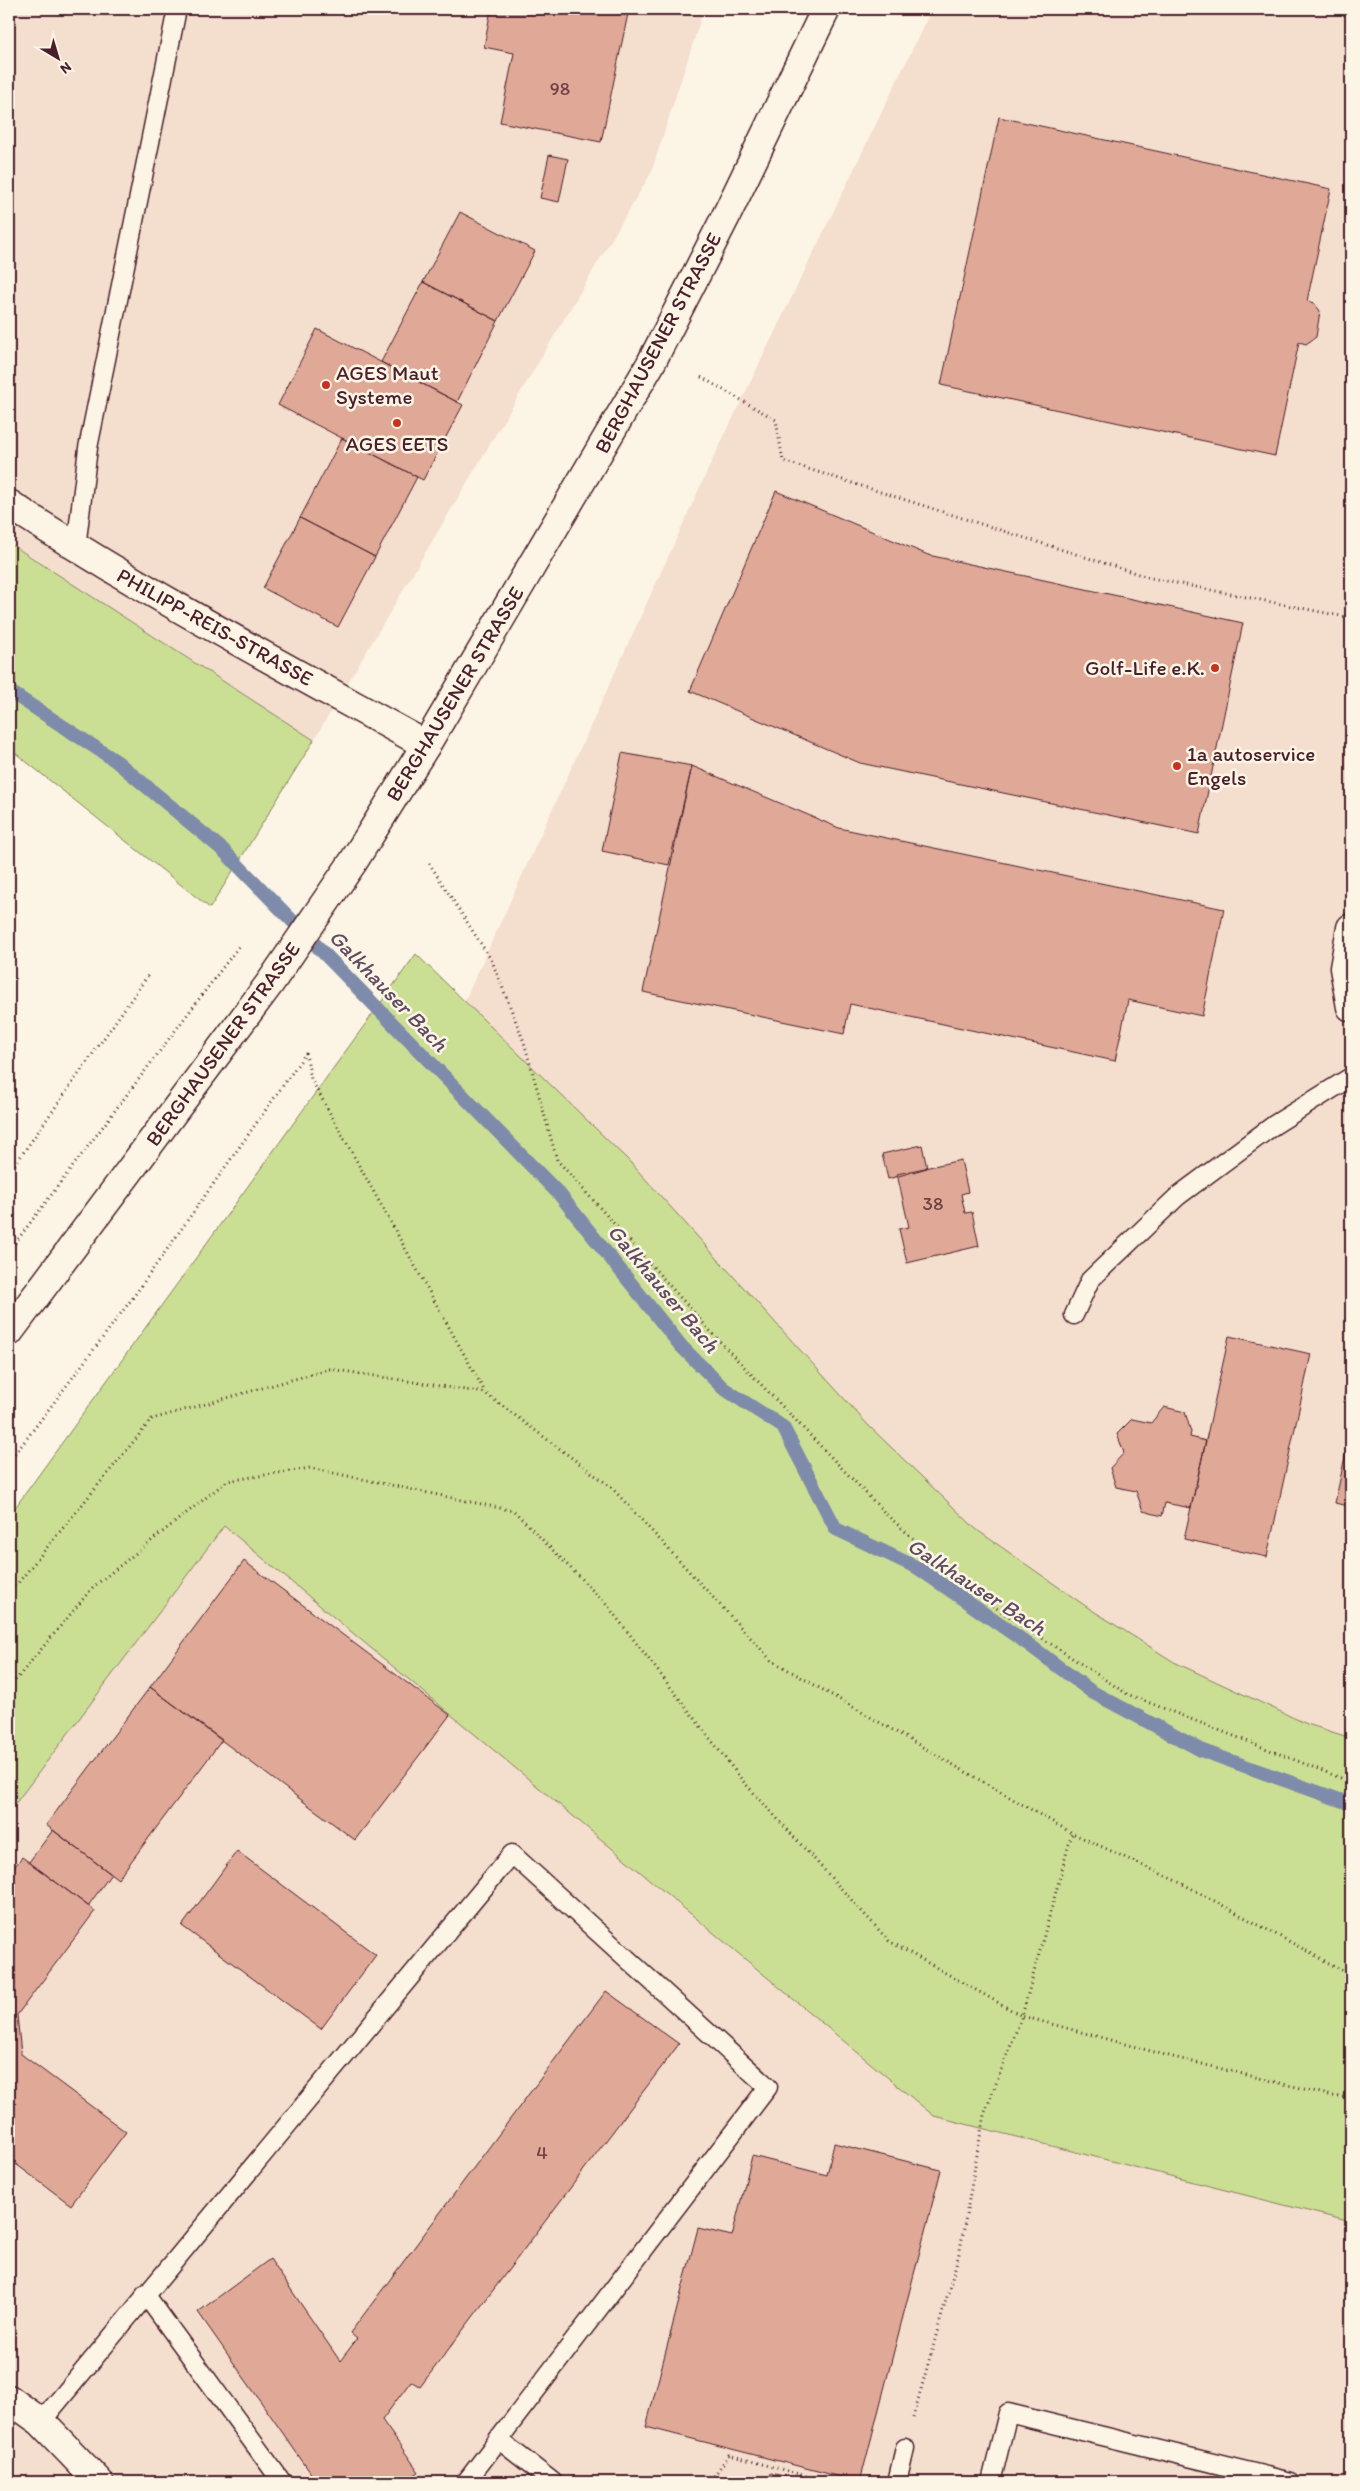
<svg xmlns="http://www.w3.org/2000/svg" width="1360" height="2491" font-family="Itim,sans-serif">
  <rect width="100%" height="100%" fill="#fcf5e5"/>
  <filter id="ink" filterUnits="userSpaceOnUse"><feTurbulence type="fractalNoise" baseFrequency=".02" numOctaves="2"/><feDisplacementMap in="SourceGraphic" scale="10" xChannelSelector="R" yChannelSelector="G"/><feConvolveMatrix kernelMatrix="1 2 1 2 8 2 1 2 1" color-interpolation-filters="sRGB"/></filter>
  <g filter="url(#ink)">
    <!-- built -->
    <path fill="#f4dece" d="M9 9H704L651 173 314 740 9 543Z
      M932 9H1351V2482H9V1812L224 1526 711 463Z"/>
    <!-- green -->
    <path fill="#cbdf94" stroke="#8a7f60" d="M9 543 314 740 210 908 9 748Z
      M416 954 629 1161 868 1425 977 1530 1087 1607 1174 1662 1307 1724 1351 1738V2222L934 2116 224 1526 9 1812V1516Z"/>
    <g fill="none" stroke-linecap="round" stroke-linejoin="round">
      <!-- stream -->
      <path stroke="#7f8baa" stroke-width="14" d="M9 691 116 761 223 850 560 1195 681 1346 723 1388 783 1427 836 1529 918 1568 1028 1644 1092 1692 1203 1751 1351 1804"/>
    </g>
    <!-- building -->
    <path fill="#e0a997" stroke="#4a1f2b" d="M491 9H629L601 142 500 122 514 53 484 47Z
      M999 117 1331 189 1307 301 1314 303 1320 311 1316 337 1306 344 1299 342 1275 456 941 385Z
      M549 155 568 159 559 202 540 198Z
      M460 212 535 251 498 321 423 282Z
      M423 282 498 321 457 402 381 362Z
      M317 329 463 405 423 480 278 405Z
      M342 438 417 477 375 557 300 518Z
      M776 491 928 555 1243 623 1199 834 860 763 690 691Z
      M300 518 375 557 338 627 263 588Z
      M622 753 692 766 669 865 602 851Z
      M692 766 839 828 1224 909 1202 1016 1128 1000 1115 1061 850 1004 844 1034 643 992Z
      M922 1145 927 1168 888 1179 882 1154Z
      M961 1160 968 1192 961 1194 965 1213 972 1212 979 1246 907 1263 899 1229 909 1227 897 1174Z
      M1229 1336 1311 1354 1267 1557 1184 1539Z
      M1351 1363V1404L1343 1402Z
      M1164 1407 1185 1412 1191 1432 1190 1437 1206 1441 1191 1508 1165 1503 1162 1516 1143 1511 1136 1491 1116 1487 1110 1468 1124 1453 1117 1434 1132 1419 1151 1423Z
      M1351 1428V1507L1335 1503Z
      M244 1561 450 1715 355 1840 150 1687Z
      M150 1687 222 1740 118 1879 46 1825Z
      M53 1830 111 1874 88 1906 29 1862Z
      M237 1851 376 1955 321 2029 182 1926Z
      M22 1857 95 1911 17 2015 21 2054 126 2132 71 2205 9 2159V1874Z
      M606 1991 679 2044 420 2387 411 2381 382 2420 419 2472 404 2482H317L198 2312 270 2259 340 2361 357 2339 350 2333Z
      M834 2143 941 2170 860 2482 646 2427 698 2228 732 2236 752 2156 827 2175Z
      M771 2473 807 2482H769Z"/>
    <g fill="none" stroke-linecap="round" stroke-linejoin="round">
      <!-- service casing -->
      <g stroke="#4a1f2b" stroke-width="21">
        <path id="service" d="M76 548 88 448 177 9
          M1074 1315 1090 1280 1178 1196 1274 1125 1351 1077
          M145 2294 282 2482
          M41 2422 512 1854 768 2087 466 2482
          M498 2439 553 2482
          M897 2482 905 2448
          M991 2482 1008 2413 1291 2482"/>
      </g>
      <!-- minor casing -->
      <g stroke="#4a1f2b" stroke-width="31">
        <path id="minor" d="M9 504C143 592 285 667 426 745
          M1351 928 1344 968 1351 1007
          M9 2399 41 2422 99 2482"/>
      </g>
      <!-- secondary casing -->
      <g stroke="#4a1f2b" stroke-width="31">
        <path id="secondary" d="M9 1332 270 983 353 862 426 745 650 365 726 216 826 9"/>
      </g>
      <!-- path -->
      <path stroke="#4a1f2b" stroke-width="3" stroke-dasharray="1 4" stroke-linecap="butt" d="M701 377 776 420 783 461 1151 578 1351 618
        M429 863 492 961 524 1042 557 1160 722 1344 887 1515 975 1594 1127 1694 1351 1782
        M306 1053 311 1079 485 1392
        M9 1173 149 974
        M9 1251 239 946
        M9 1462 134 1296 306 1053
        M9 1594 152 1419 330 1369 485 1393 611 1487 771 1660 1072 1833 1185 1885 1351 1975
        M9 1688 93 1587 227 1481 310 1468 514 1511 607 1605 742 1780 889 1941 1022 2016 1169 2056 1333 2096 1351 2098
        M913 2418 960 2250 984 2115 1022 2016 1072 1833
        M706 2482 714 2476 729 2455 828 2482"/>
      <!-- service -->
      <use href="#service" stroke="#fcf5e5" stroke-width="18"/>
      <!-- minor -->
      <use href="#minor" stroke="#fcf5e5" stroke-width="28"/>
      <!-- secondary -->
      <use href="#secondary" stroke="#fcf5e5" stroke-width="28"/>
    </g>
  </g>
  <!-- markers -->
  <g fill="#c8321e" stroke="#fcf5e5" stroke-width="2">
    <circle cx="326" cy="385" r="5"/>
    <circle cx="397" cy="423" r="5"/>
    <circle cx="1215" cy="668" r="5"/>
    <circle cx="1177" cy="766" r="5"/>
  </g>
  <g text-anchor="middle" stroke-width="5" stroke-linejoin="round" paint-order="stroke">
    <!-- number labels -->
    <g font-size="19" fill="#704246">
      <text x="560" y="95">98</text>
      <text x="933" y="1210">38</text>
      <text x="542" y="2159">4</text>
    </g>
    <!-- street labels -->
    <g font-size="21" fill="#4a1f2b" stroke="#fcf5e5">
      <text transform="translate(658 343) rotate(-62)" y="7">BERGHAUSENER STRASSE</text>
      <text transform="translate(215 627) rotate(29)" y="7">PHILIPP-REIS-STRASSE</text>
      <text transform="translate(455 694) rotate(-59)" y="7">BERGHAUSENER STRASSE</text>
      <text transform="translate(223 1044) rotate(-54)" y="7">BERGHAUSENER STRASSE</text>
    </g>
    <!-- poi labels -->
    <g font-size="21" fill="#4a1f2b" stroke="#fcf5e5" text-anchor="start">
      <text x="336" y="380">AGES Maut<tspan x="336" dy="24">Systeme</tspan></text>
      <text x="397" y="451" text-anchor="middle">AGES EETS</text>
      <text x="1205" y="675" text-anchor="end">Golf-Life e.K.</text>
      <text x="1187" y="761">1a autoservice<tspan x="1187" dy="24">Engels</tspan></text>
    </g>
    <!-- water labels -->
    <g font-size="22" font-style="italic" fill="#604c60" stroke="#fcf5e5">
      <text transform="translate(389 990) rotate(46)" y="8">Galkhauser Bach</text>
      <text transform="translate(664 1288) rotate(50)" y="8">Galkhauser Bach</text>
      <text transform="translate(977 1586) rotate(33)" y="8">Galkhauser Bach</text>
    </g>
  </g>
  <!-- margin -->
  <rect width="1360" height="2491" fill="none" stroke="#fcf5e5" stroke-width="30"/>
  <rect x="15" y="15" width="1330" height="2461" fill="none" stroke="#4a1f2b" stroke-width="2" filter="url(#ink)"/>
  <!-- north arrow -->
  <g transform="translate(58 58) rotate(142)" stroke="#fcf5e5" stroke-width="4" paint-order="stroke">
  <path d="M0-4L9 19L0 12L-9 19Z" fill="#4a1f2b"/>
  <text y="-8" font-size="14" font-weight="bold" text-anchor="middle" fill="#4a1f2b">N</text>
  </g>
</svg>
